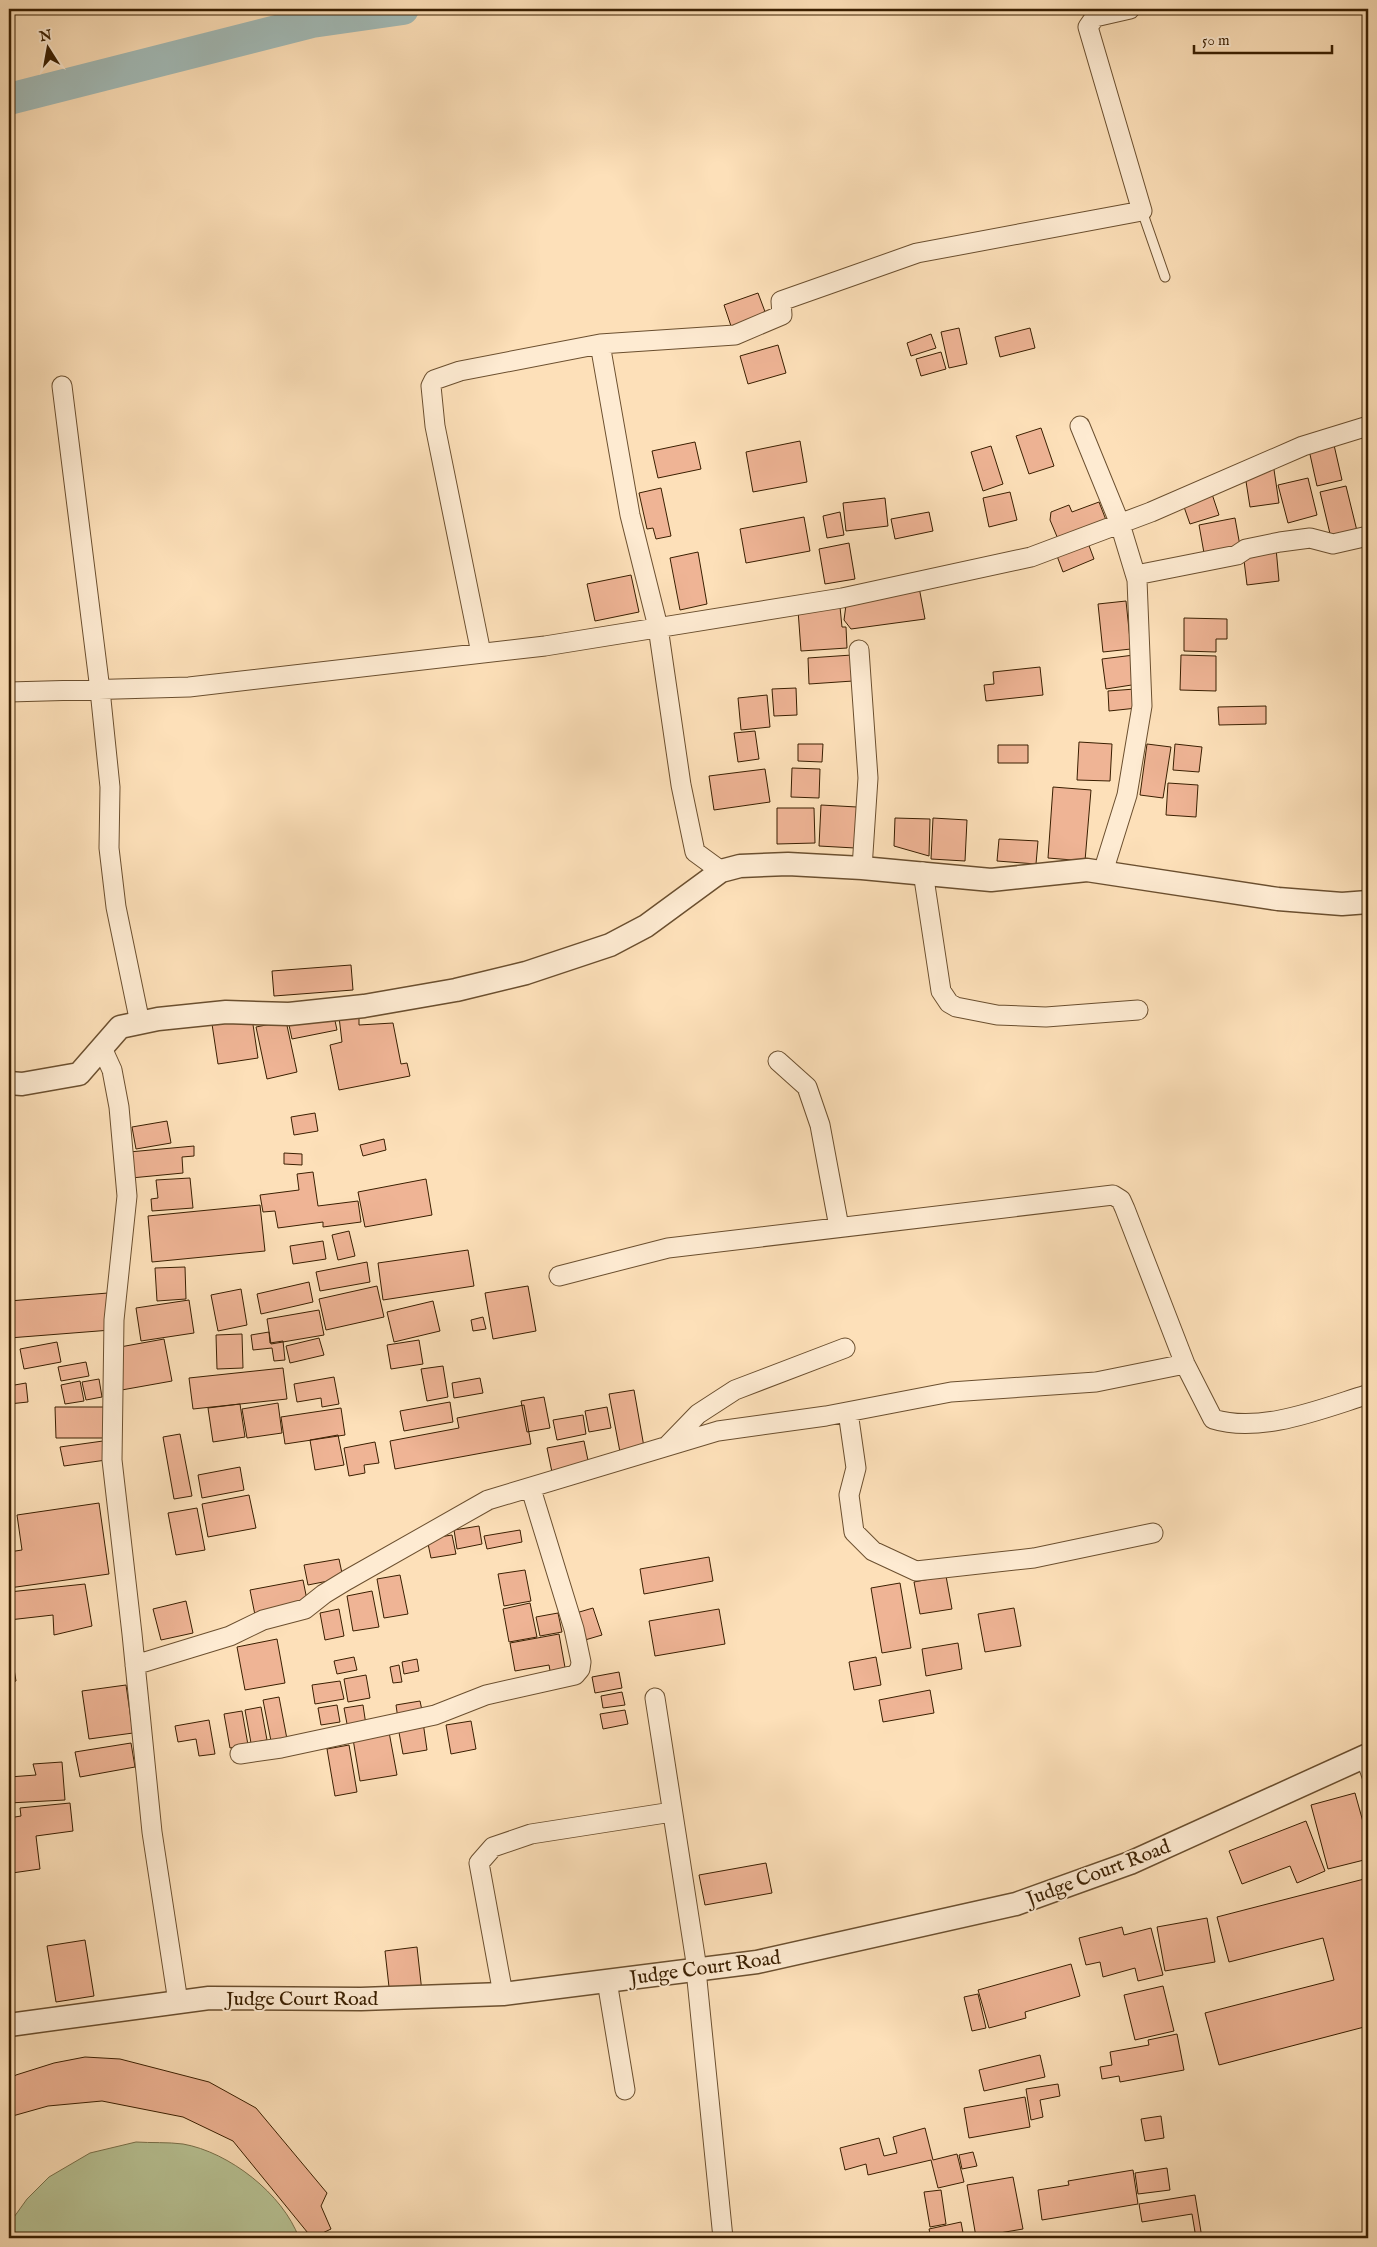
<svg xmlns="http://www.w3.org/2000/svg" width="1377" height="2247" font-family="'IM FELL English',serif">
  <rect width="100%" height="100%" fill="#fde0b9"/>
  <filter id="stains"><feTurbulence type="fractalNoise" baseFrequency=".004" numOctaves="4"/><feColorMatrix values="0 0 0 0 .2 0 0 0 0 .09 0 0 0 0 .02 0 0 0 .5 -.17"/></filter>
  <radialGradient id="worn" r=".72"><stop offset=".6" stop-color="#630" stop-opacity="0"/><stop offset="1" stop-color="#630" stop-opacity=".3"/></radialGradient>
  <!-- green -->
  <path fill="#b8c395" stroke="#79714b" d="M136 2142C151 2143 168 2142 183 2144 229 2152 283 2194 299 2238H9V2224L27 2199 49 2177 90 2153Z"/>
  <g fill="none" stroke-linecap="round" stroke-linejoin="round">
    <!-- river -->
    <path stroke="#a2bbb8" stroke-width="32" d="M9 99 312 22 403 9"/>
  </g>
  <!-- building -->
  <path fill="#efb495" stroke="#3a1f01" d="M758 293 767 317 732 329 724 305Z
    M959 328 967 364 949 368 941 332Z
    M1030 328 1035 348 1000 357 995 337Z
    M931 334 936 348 911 356 907 343Z
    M778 345 786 373 748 384 740 356Z
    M941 352 946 369 921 376 916 359Z
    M1041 428 1054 466 1029 474 1016 436Z
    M800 441 807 482 753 492 746 452Z
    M695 442 701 469 658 478 652 451Z
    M1334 445 1342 480 1317 486 1309 450Z
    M991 446 1003 484 983 491 971 452Z
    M1273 463 1279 503 1250 507 1245 475Z
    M1308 478 1317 515 1288 523 1278 485Z
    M1346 486 1358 535 1332 542 1320 492Z
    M661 488 671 536 656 539 653 528 647 529 639 493Z
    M1010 492 1017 520 989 527 983 498Z
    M1212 494 1219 515 1190 524 1183 504Z
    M885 498 888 526 846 531 843 503Z
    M1099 502 1106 520 1058 539 1050 520 1051 512 1069 505 1072 512Z
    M840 512 844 535 827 538 823 516Z
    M929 512 933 531 895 539 891 519Z
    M804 517 810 551 746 563 740 529Z
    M1235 518 1240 546 1204 553 1199 525Z
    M849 543 855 579 825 584 819 549Z
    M1088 543 1094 559 1063 572 1057 556Z
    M1276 548 1279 581 1247 585 1243 552Z
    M698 552 707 604 680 610 670 558Z
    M631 575 639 612 595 621 587 584Z
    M919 587 925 619 851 629 844 620 846 605Z
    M1126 601 1131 649 1103 652 1098 604Z
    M840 607 842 627H846L847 648 801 651 798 610Z
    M1184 618 1227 619V639H1216V652L1184 651Z
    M852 655 853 681 809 684 808 658Z
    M1134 655 1138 684 1106 689 1102 659Z
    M1181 655 1216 656V691L1180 690Z
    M1040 667 1043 695 986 701 984 685 994 684 993 672Z
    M796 688 797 715 774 716 772 689Z
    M1135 689 1137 708 1109 711 1108 691Z
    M767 695 770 727 741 730 738 698Z
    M1266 706V724L1219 725 1218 707Z
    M755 731 759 759 738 762 734 733Z
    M1079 742 1112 744 1110 781 1077 780Z
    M798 744H823L822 762 798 761Z
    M1147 744 1171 747 1163 798 1140 795Z
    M1175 744 1202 747 1199 772 1173 770Z
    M998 745H1028V763H998Z
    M792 768 820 769 819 798 791 797Z
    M765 769 770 802 714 810 709 776Z
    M1168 783 1198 785 1196 817 1166 815Z
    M1053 787 1091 790 1085 861 1048 858Z
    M821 805 857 807 855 848 819 846Z
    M777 808H814L815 843 777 844Z
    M895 818 930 819 929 856 894 846Z
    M933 818 967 820 965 861 931 859Z
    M999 839 1038 841 1036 864 997 861Z
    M351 965 353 990 274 996 272 971Z
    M334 1016 337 1030 292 1039 289 1025Z
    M359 1016V1025L393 1023 401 1064 407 1063 410 1076 339 1090 330 1045 342 1042 339 1017Z
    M252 1018 258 1058 218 1064 212 1024Z
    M286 1021 297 1072 267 1079 256 1027Z
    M315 1113 318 1131 294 1135 291 1117Z
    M167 1121 171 1143 136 1149 132 1127Z
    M384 1139 386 1150 363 1156 360 1145Z
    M194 1146V1156L182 1157 183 1173 131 1178 129 1152Z
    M284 1153 302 1154V1165L284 1164Z
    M313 1172 318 1206 358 1201 361 1222 323 1227V1222L278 1228 275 1211 263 1212 260 1195 299 1190 297 1174Z
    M190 1178 193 1208 152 1211 151 1199 158 1198 156 1180Z
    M426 1179 432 1215 365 1227 358 1192Z
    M260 1205 265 1251 152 1262 148 1216Z
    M349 1231 355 1256 338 1260 332 1235Z
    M323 1241 326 1259 293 1264 290 1246Z
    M468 1250 474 1286 383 1300 378 1263Z
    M367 1262 370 1282 320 1291 316 1272Z
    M185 1267 186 1299 157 1301 155 1268Z
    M309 1282 313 1302 261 1314 257 1294Z
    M377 1286 384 1317 326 1330 319 1299Z
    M528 1286 536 1331 493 1339 485 1293Z
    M241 1289 247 1325 218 1331 211 1295Z
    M108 1293 111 1330 9 1338V1301Z
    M189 1300 194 1333 141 1341 136 1308Z
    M433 1301 440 1331 394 1342 387 1312Z
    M319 1310 324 1335 271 1344 267 1319Z
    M483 1317 486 1329 473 1331 471 1320Z
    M269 1332 270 1343 283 1341 285 1360 274 1361 272 1348 253 1350 251 1335Z
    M242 1334 243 1368 217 1369 216 1335Z
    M319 1338 324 1355 290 1363 286 1346Z
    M164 1339 172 1381 116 1391 109 1349Z
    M419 1340 423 1364 391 1369 387 1345Z
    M57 1342 61 1362 24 1369 20 1349Z
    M86 1362 89 1376 61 1381 58 1367Z
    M443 1366 448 1397 427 1401 421 1369Z
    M283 1368 287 1399 193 1409 189 1378Z
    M334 1377 339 1404 322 1407 321 1398 297 1402 294 1384Z
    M480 1378 483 1393 454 1398 452 1383Z
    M99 1379 102 1397 86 1400 82 1382Z
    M80 1381 84 1401 65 1404 61 1385Z
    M26 1383 28 1402 9 1404V1386Z
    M634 1390 644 1447 620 1452 609 1394Z
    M544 1397 550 1428 527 1432 521 1401Z
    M450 1402 453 1422 404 1431 400 1411Z
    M278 1403 282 1433 247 1438 242 1409Z
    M240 1404 245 1437 213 1442 208 1408Z
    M524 1405 531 1444 395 1469 390 1441 459 1428 457 1418Z
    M55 1407H106V1438H56Z
    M607 1407 611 1428 589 1432 585 1411Z
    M341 1408 345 1435 285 1444 281 1417Z
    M583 1415 586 1434 557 1440 553 1420Z
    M180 1434 192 1496 174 1499 163 1437Z
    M338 1435 344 1465 315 1470 310 1440Z
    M103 1441 106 1460 64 1466 60 1447Z
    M584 1441 590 1470 553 1477 547 1448Z
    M375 1442 379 1463 364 1465 365 1473 349 1476 344 1448Z
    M240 1467 244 1490 202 1498 198 1475Z
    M249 1495 256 1528 208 1537 202 1504Z
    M99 1503 109 1574 9 1588V1552L22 1550 17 1515Z
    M197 1508 205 1550 176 1555 168 1513Z
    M479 1526 482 1544 457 1549 454 1530Z
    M520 1530 522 1542 487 1549 484 1536Z
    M452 1535 456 1554 431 1558 427 1539Z
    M709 1557 713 1581 644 1594 640 1569Z
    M339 1559 343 1578 308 1585 304 1565Z
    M525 1570 531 1601 504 1606 498 1574Z
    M400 1575 408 1614 384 1618 377 1579Z
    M946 1576 952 1609 920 1614 914 1582Z
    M303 1580 308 1605 255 1615 250 1590Z
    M900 1583 911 1648 882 1653 871 1588Z
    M85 1584 92 1626 54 1635 53 1615 9 1620V1592Z
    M372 1591 379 1627 353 1631 347 1596Z
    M186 1601 193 1633 161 1640 153 1609Z
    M530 1603 537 1637 509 1642 503 1609Z
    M593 1608 602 1635 585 1640 576 1613Z
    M1014 1608 1021 1646 985 1652 978 1614Z
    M339 1609 344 1636 325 1640 320 1613Z
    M719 1609 725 1644 655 1656 649 1621Z
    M558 1613 562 1632 540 1636 536 1617Z
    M559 1634 566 1673 551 1676 549 1665 515 1671 510 1643Z
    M277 1639 285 1683 245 1690 237 1647Z
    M958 1643 962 1669 926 1676 922 1649Z
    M12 1657 16 1681 9 1683V1658Z
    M354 1657 357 1670 337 1674 334 1661Z
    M876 1657 881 1685 854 1690 849 1662Z
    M417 1659 419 1671 404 1674 402 1662Z
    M399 1665 402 1682 393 1683 390 1667Z
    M619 1672 622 1688 595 1693 592 1677Z
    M366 1675 370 1698 348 1702 344 1679Z
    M340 1681 344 1699 315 1704 312 1685Z
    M126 1685 133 1733 89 1739 82 1691Z
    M930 1690 934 1713 883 1722 879 1700Z
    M622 1692 625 1705 603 1708 601 1696Z
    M279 1697 287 1739 271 1741 263 1700Z
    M420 1701 423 1715 398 1719 396 1705Z
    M337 1705 340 1722 321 1725 318 1708Z
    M363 1705 366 1725 348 1729 344 1708Z
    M261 1707 267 1740 251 1743 245 1710Z
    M625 1710 628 1724 603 1729 600 1714Z
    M242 1711 248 1745 230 1748 224 1714Z
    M209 1720 215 1754 199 1756 196 1739 178 1742 175 1726Z
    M471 1721 476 1749 451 1754 446 1725Z
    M423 1722 427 1750 403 1754 398 1727Z
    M389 1732 397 1775 360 1781 353 1739Z
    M131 1743 135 1767 80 1777 75 1752Z
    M349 1745 357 1792 335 1796 327 1749Z
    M62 1762 65 1800 9 1803V1777L36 1775 33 1764Z
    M1355 1793 1368 1840V1859L1328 1869 1311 1805Z
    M70 1803 73 1831 36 1836 40 1869 12 1873 13 1877H9V1818L21 1816 20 1808Z
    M1306 1821 1325 1871 1297 1883 1290 1866 1242 1884 1229 1851Z
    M766 1863 772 1893 705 1905 699 1875Z
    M1368 1878V2026L1219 2065 1205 2013 1334 1980 1323 1938 1229 1962 1217 1917Z
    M1207 1918 1215 1962 1165 1971 1157 1927Z
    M1122 1927 1124 1935 1151 1928 1163 1975 1138 1981 1135 1968 1103 1977 1100 1962 1086 1965 1079 1938Z
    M85 1940 94 1996 56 2002 47 1946Z
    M417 1947 422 1992 390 1996 385 1951Z
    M1071 1964 1080 1996 1025 2012 1026 2018 989 2028 978 1990Z
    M1163 1986 1174 2031 1135 2040 1124 1995Z
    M978 1994 986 2028 972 2031 964 1997Z
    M1177 2034 1184 2070 1120 2082 1119 2076 1102 2079 1100 2067 1112 2065 1110 2052 1149 2045 1148 2040Z
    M1040 2055 1045 2077 984 2091 979 2070Z
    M85 2057 120 2059 209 2082 256 2108 327 2193 321 2206 331 2229 312 2238 233 2141 183 2117 102 2101 48 2106 9 2117V2080L16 2075 54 2063Z
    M1058 2084 1060 2096 1040 2100 1043 2117 1031 2120 1026 2089Z
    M1025 2097 1030 2127 969 2138 964 2108Z
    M1161 2116 1164 2138 1145 2141 1141 2119Z
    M925 2128 933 2160 957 2154 964 2182 938 2188 931 2160 868 2175 866 2164 845 2170 840 2148 879 2138 884 2156 897 2153 893 2137Z
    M973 2152 977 2166 962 2169 959 2155Z
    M1167 2168 1170 2190 1138 2194 1135 2173Z
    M1133 2170 1138 2204 1042 2220 1038 2190 1069 2185 1068 2181Z
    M1013 2177 1023 2229 976 2237 967 2185Z
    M941 2190 946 2224 930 2227 924 2192Z
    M1195 2195 1202 2238H1196L1192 2214 1142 2222 1139 2204Z
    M961 2222 964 2238H931L929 2229Z"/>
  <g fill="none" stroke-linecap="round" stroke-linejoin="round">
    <!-- service casing -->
    <g stroke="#6b4f2f" stroke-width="11">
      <path id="service" d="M1142 211 1165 277
        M1361 1760 1368 1780"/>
    </g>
    <!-- minor casing -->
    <g stroke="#6b4f2f" stroke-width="21">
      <path id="minor" d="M600 344 630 515 658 627 681 785 695 852 721 871
        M62 386 100 690 110 787 109 848 116 907 140 1023
        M1080 426 1120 524 1137 580 1142 706 1127 795 1103 872
        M1136 575 1237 555 1246 549 1280 542 1310 538 1333 544 1368 536
        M859 650 868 778 862 868
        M481 653 435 426 431 386 434 380 460 371 600 344 735 335 782 315 781 301 917 253 1142 211 1088 27 1095 17 1130 9
        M9 692 189 687 545 646 842 598 1031 557 1151 512 1303 446 1368 426
        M923 872 941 991 949 1003 956 1007 997 1015 1046 1017 1138 1010
        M102 1048 112 1070 119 1107 127 1196 114 1320 112 1460 132 1634 152 1832 178 2002
        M778 1061 807 1087 820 1125 839 1227
        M559 1276 668 1248 1113 1195 1121 1200 1125 1209 1185 1364 1213 1419C1260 1434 1321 1409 1366 1395
        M848 1412 856 1468 849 1495 854 1532 873 1551 916 1571 1034 1558 1153 1533
        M668 1445 698 1414 735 1390 845 1348
        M135 1665 230 1636 263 1620 305 1609 324 1594 347 1580 488 1500 718 1431 826 1416 951 1392 1096 1382 1185 1364
        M655 1698 697 1969 696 1970 723 2238
        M240 1754 281 1748 435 1715 486 1695 575 1675 580 1669 581 1662 574 1629 531 1489
        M607 1981 625 2090
        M503 1994 479 1863 493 1847 531 1834 672 1812"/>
    </g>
    <!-- tertiary casing -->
    <g stroke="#6b4f2f" stroke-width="25">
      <path id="tertiary" d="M9 1083 22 1084 79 1074 120 1027 158 1019 226 1012 289 1014 364 1006 456 990 526 973 610 945 646 926 721 871 740 866 788 864 862 868 991 880 1087 870 1278 899 1342 904 1368 902
        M9 2025 209 1998 361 1999 503 1994 757 1962 1016 1904 1130 1863 1368 1755"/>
    </g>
    <!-- service -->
    <use href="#service" stroke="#feebd2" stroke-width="9"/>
    <!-- minor -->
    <use href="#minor" stroke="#feebd2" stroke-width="19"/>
    <!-- tertiary -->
    <use href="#tertiary" stroke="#feebd2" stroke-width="22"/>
  </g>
  <g text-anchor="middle" stroke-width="4" stroke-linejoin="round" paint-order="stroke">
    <!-- street labels -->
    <g font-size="20" fill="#3a1f01" stroke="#feebd2">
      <text transform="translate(1098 1872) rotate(-21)" y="7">Judge Court Road</text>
      <text transform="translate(705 1967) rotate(-8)" y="7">Judge Court Road</text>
      <text x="302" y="2005">Judge Court Road</text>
    </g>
  </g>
  <!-- margin -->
  <rect width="1377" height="2247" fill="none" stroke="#fde0b9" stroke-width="30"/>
  <rect x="10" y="10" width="1357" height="2227" fill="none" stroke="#3a1f01" stroke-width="2.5"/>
  <rect x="15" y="15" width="1347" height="2217" fill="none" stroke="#3a1f01"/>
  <!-- north arrow -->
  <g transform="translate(48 48) rotate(349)" stroke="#feebd2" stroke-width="4" paint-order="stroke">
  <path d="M0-4L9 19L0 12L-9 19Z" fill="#3a1f01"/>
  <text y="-8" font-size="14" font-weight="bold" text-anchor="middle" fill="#3a1f01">N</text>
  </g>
  <!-- scale -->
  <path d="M1194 45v8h138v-8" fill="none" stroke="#3a1f01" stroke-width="2.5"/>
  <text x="1202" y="45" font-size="15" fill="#3a1f01" stroke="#feebd2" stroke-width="4" paint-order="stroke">50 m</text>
  <rect width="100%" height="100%" filter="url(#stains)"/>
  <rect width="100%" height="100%" fill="url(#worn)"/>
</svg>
